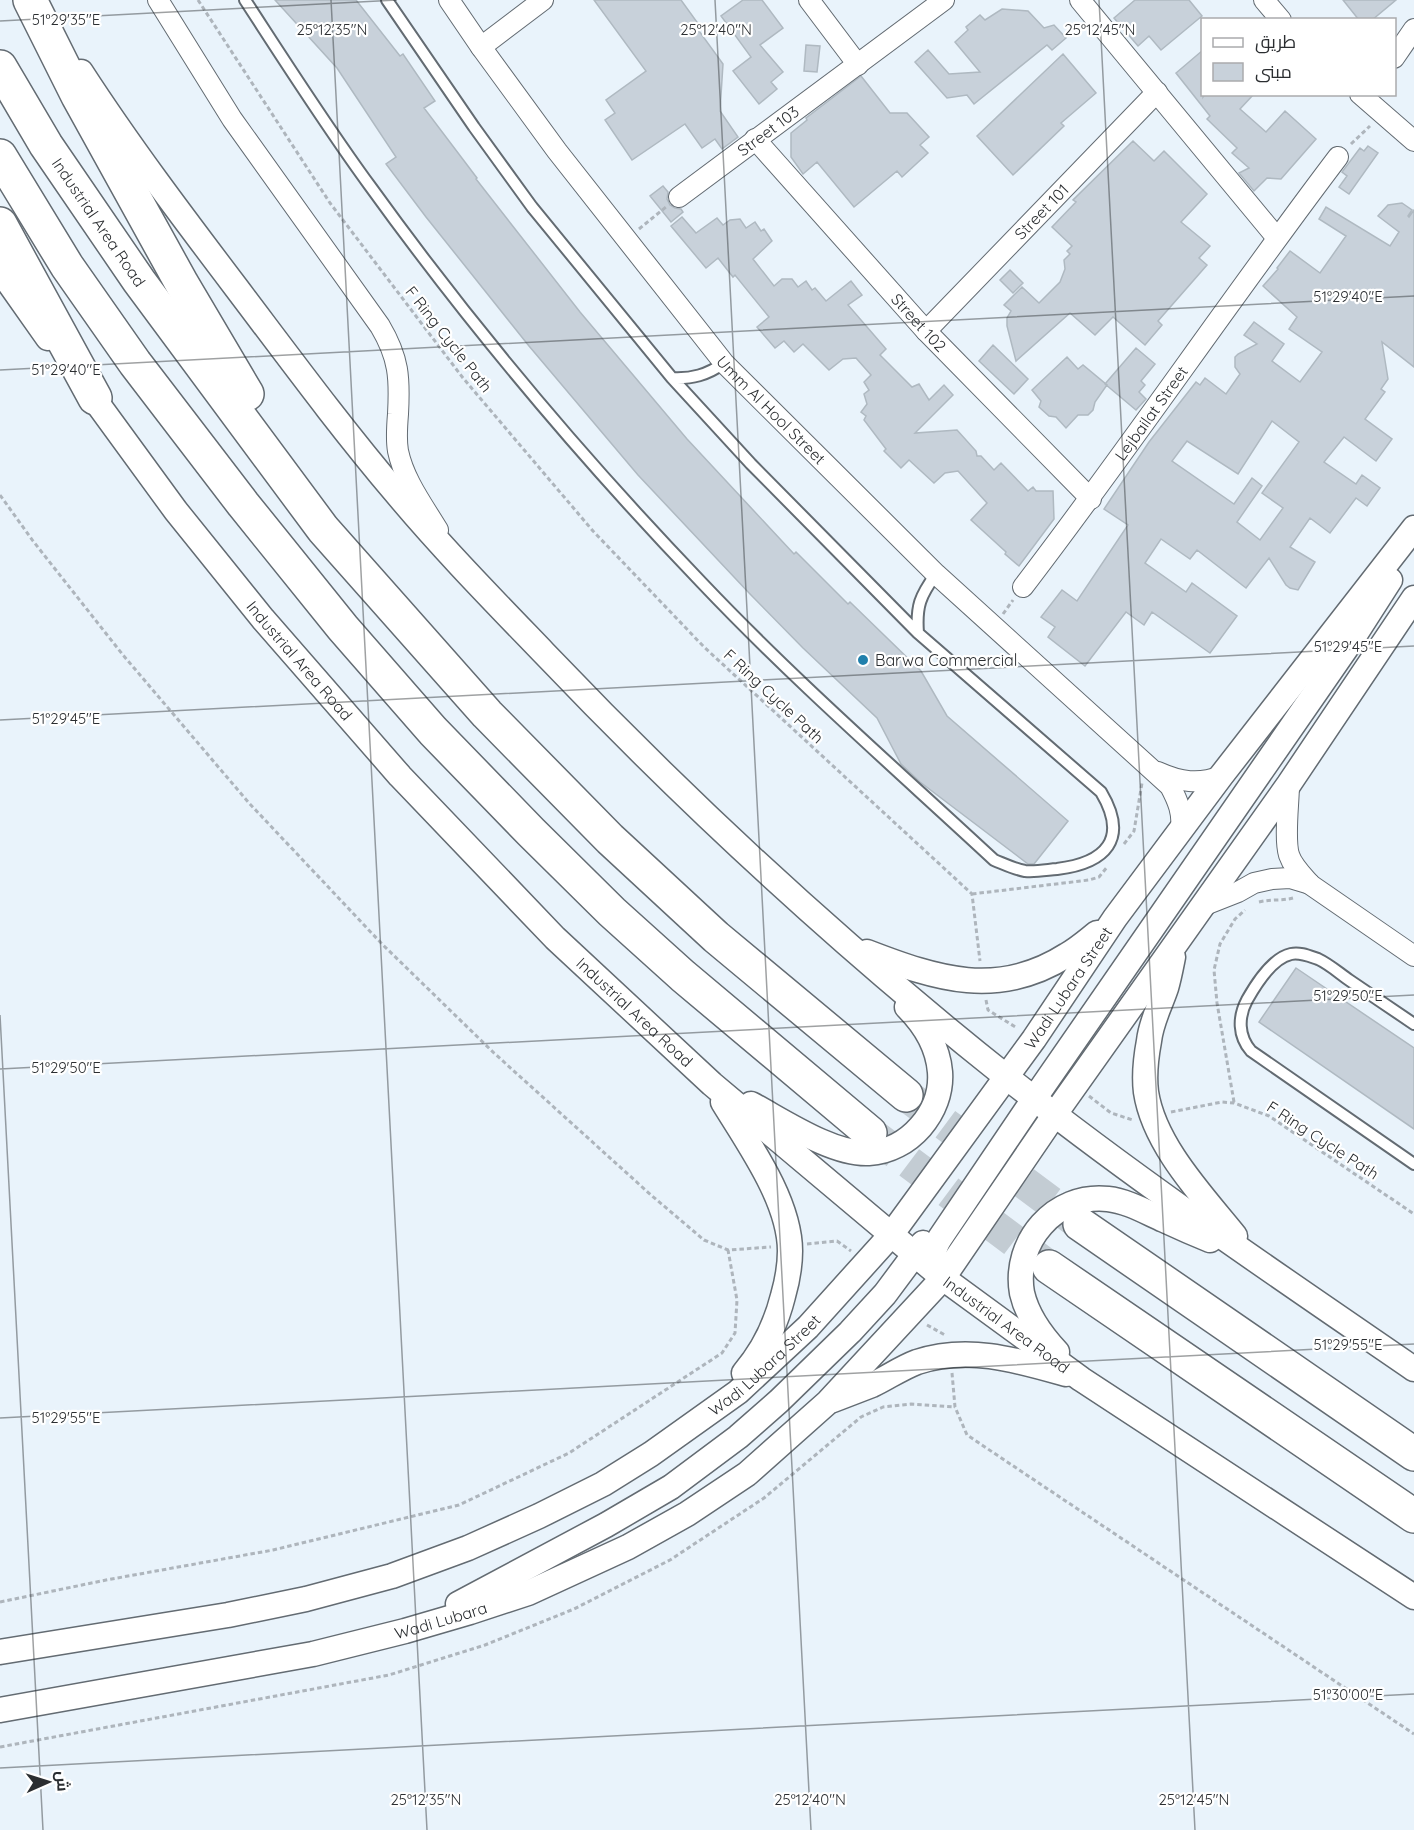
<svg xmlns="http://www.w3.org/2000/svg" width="1414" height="1830" font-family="Quicksand,Cairo,sans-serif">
  <rect width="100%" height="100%" fill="#e9f3fb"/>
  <!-- building -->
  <path fill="#c8d1da" stroke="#afb9c1" stroke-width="1.5" fill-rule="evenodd" d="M275 0H356L400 56 403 54 435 101 424 108 477 178 476 179 580 312 687 439 794 554 796 552 848 604 850 602 921 671 947 716 1068 821 1034 864H1028L920 782 901 764 877 718 803 648 750 594 638 475 529 346 426 217 386 164 396 157 337 68Z
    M594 0H681L702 29 699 31 723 64 720 111 738 137 722 149 715 139 702 148 685 124 632 160 605 120 615 113 606 100 646 71Z
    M743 0H762L783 28 760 45 783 72 771 82 777 89 759 104 733 71 751 57 721 16Z
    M1135 0H1189L1202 16 1161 50 1149 36 1138 46 1114 18Z
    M1343 0H1396L1372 20H1359Z
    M1002 9 1028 11 1044 28 1054 25 1066 38 1052 50 1047 45 974 104 967 95 947 98 915 62 928 50 949 74 980 72 955 42 968 30 966 27 980 15 985 20Z
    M806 45 820 46 817 72 804 71Z
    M1203 50V97L1205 94H1254L1240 109 1266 132 1285 111 1316 139 1281 179 1267 178 1254 191 1239 173 1249 168 1232 153 1237 148 1207 119 1210 116 1176 73Z
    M1063 54 1096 93 1061 123 1064 126 1013 175 977 136Z
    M861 76 890 113H907L929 137 920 145 928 153 902 177 897 171 854 207 817 162 803 174 791 157V133L807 120 806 118Z
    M1133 141 1154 161 1164 151 1207 194 1181 222 1210 246 1199 258 1207 265 1158 321 1162 325 1145 345 1113 317 1095 335 1070 313 1016 361 1007 326V318L1011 311 1004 305 1022 287 1039 303 1060 282 1065 269 1064 260 1070 254 1067 251 1072 246 1052 227 1076 202 1073 200Z
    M1368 146 1378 153 1349 194 1339 187 1347 176 1342 172 1360 148 1364 151Z
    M663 186 668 192 667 199 670 205 675 208 681 209 683 212 671 222 650 196Z
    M1402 203 1412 210 1408 216 1409 217 1414 210V367L1382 342 1388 379 1381 389 1385 392 1365 419 1392 439 1376 461 1344 437 1324 462 1356 484 1362 475 1380 488 1367 506 1356 498 1330 533 1310 518 1290 547 1315 562 1298 590 1290 588 1286 585 1269 558 1246 588 1197 550 1190 559 1161 539 1145 563 1186 592 1192 583 1237 616 1210 653 1152 612 1144 625 1126 612 1085 666 1048 637 1055 627 1041 617 1062 590 1077 601 1128 525 1104 509 1149 442 1196 382 1200 385 1205 378 1226 394 1240 374 1235 367V357L1238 354 1257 344 1244 335 1254 322 1284 344 1272 361 1300 382 1322 352 1289 329 1297 317 1263 286 1278 269 1277 268 1290 251 1320 273 1346 236 1319 219 1326 207 1390 246 1399 232 1378 216 1388 205ZM1272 421 1299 442 1262 493 1283 508 1260 540 1237 522 1262 486 1252 478 1234 504 1172 461 1187 441 1238 474Z
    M682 217 696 233 717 218 723 225 730 220 740 219 746 228 755 222 761 231 764 229 772 241 753 259 774 286 782 279H792L798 287 806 281 812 290 815 288 826 301 851 281 862 295 848 305 886 349 880 355 912 387 919 384 929 400 944 385 953 395 915 433 957 430 976 451 977 456H981L994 470 1001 463 1028 491 1033 487 1036 491H1053L1054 519 1019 566 1005 554 1006 552 971 520 987 503 958 471 945 473 934 483 909 460 901 468 884 451 886 449 864 420 866 416 861 412 867 404 864 394 869 390 864 382 871 375 856 358 843 359 829 370 803 344 794 352 784 341 775 348 757 327 769 317 735 275 733 277 718 258 706 268 671 226Z
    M1010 270 1023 283 1013 293 1000 280Z
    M993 345 1028 379 1014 394 979 361Z
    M1136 348 1155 364 1141 381 1145 385 1139 392 1146 399 1136 410 1105 384Z
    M1067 357 1078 369 1083 365 1107 385 1095 402 1093 410 1088 415H1078L1066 428 1056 417 1049 416 1039 407 1041 401 1032 390Z
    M1296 968 1414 1048V1129L1259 1022Z"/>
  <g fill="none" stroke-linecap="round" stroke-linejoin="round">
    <!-- trunk-tunnel -->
    <path stroke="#c3ccd3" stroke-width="33" stroke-dasharray="33 16" stroke-linecap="butt" d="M906 1095 1080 1224
      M870 1133 1049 1267"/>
    <!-- service casing -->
    <g stroke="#636b72" stroke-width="14">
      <path id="service" d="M245 0C286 63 326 126 370 186 471 326 583 459 702 583 794 680 896 769 994 860 1004 864 1014 869 1025 871 1035 872 1046 870 1057 869 1106 863 1129 839 1101 792L918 633 751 464 672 378 532 207 474 127 387 0
        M672 378C692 379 707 375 724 363
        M918 633C916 606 920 596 936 574
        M1414 1024C1392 1009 1371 995 1349 980 1339 973 1329 964 1318 959 1309 956 1300 952 1291 954 1272 958 1256 984 1247 1000 1238 1017 1238 1036 1251 1051L1414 1164"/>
    </g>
    <!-- minor casing -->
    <g stroke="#636b72" stroke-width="22">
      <g id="minor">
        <path d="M158 0 232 119 380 326C399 358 400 378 398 414 397 426 396 440 398 451 404 480 423 505 438 530"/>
        <path id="s1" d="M449 0 481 47 557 151 724 363 936 574 1170 786C1178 801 1183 813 1181 830"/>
        <path d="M809 0 858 65"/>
        <path d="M1080 0 1277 238"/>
        <path d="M1264 0 1281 20"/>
        <path d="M481 47 543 0"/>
        <path d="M1394 58 1414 29"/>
        <path d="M1360 94 1414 141"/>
        <path id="s2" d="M755 139 926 331 1091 499"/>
        <path id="s3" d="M679 197 944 0"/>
        <path id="s4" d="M926 331 1157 92"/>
        <path id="s5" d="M1023 587C1131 446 1231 298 1338 157"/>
        <path d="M1158 772C1180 782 1199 785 1221 776"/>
        <path d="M1289 784C1289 803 1284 838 1289 855 1293 867 1303 876 1311 885L1414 956"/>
        <path d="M1205 905 1238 892 1254 883 1272 879 1290 878 1310 884"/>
      </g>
    </g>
    <!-- tertiary casing -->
    <g stroke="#636b72" stroke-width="27">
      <g id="tertiary">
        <path d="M81 72C129 146 182 216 235 286 288 356 340 427 397 494 443 549 494 601 544 653 689 805 844 948 1009 1079 1139 1182 1277 1275 1414 1369"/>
        <path d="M0 270 48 338"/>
        <path id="s6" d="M84 385 176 511 263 619 400 776 555 938 712 1084 943 1278 1081 1379 1414 1597"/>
        <path d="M867 952C937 979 998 999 1067 955 1078 949 1088 940 1097 933"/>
        <path d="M1173 957C1171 967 1169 978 1166 988 1160 1006 1151 1022 1149 1041 1146 1057 1144 1076 1146 1092 1154 1145 1202 1195 1235 1236"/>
        <path d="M723 1102C748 1143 790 1201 790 1251 790 1266 787 1282 783 1296 776 1324 763 1351 744 1373"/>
        <path d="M751 1104C783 1121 833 1155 869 1153 909 1151 943 1112 940 1072 938 1047 924 1024 907 1007"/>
        <path d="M943 1278C932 1265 931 1252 940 1238L1034 1099 1349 644 1390 580"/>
        <path d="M1057 1352C1042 1336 1027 1315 1022 1293 1013 1242 1055 1193 1108 1199 1127 1201 1146 1212 1164 1220 1179 1227 1195 1234 1210 1240"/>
        <path d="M833 1400C846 1395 859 1390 872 1385 887 1378 901 1368 917 1362 968 1345 1017 1360 1066 1374"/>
        <path d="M458 1604 606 1525 671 1487 738 1437 779 1401 850 1332 885 1294 923 1243"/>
        <path id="s7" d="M0 1652 228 1615 306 1599 392 1576 468 1548 539 1516 603 1484 651 1454 738 1392 808 1327 891 1235 1034 1039 1115 918 1221 776 1414 528"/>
        <path id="s8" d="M0 1710 313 1654 405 1631 470 1612 528 1593 628 1547 687 1514 747 1474 828 1402 943 1278 1055 1114 1289 784 1414 598"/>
      </g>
    </g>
    <!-- trunk casing -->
    <g stroke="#636b72" stroke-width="36">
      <g id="trunk">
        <path d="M30 0 78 96 182 284 247 394"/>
        <path id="s9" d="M0 67 46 145 139 281 323 529 487 714 610 839 716 937 906 1095"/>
        <path d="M0 156 67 266 135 363 243 504 343 628 433 731 531 832 612 912 683 976 870 1133"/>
        <path d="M0 224 95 398"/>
        <path d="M1080 1224 1414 1454"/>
        <path d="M1049 1267 1414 1516"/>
      </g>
    </g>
    <!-- path -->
    <path stroke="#aeb5bc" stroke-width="3" stroke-dasharray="4.5 3" stroke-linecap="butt" d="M198 0 330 203 463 378 593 531 704 647 972 894 980 961
      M1351 144 1370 126
      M639 229 666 207
      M0 495 33 541 123 655 249 803 382 944 494 1053 651 1195 704 1240 728 1250 771 1247
      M1003 614 1013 600
      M1124 844 1134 831 1142 783
      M972 894 1089 880 1099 877 1108 866
      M1259 902C1271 899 1282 901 1293 898
      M986 1000 988 1010 1017 1028
      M1089 1096 1111 1113 1133 1120
      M1234 1102 1217 1003 1214 970 1220 944 1235 919 1245 910
      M1171 1112 1222 1102 1234 1103 1269 1116 1414 1214
      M807 1244 837 1241 851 1251
      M927 1325 945 1335
      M952 1373 955 1407 967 1435 1414 1734
      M0 1602 106 1580 273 1550 459 1505 569 1453 722 1353 735 1333 737 1300 728 1250
      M0 1747 389 1675 485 1645 574 1609 670 1560 764 1498 861 1417 883 1407 911 1404 955 1407"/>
    <!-- service -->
    <use href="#service" stroke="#fff" stroke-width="10"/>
    <!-- minor -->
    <use href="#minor" stroke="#fff" stroke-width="20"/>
    <!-- tertiary -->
    <use href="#tertiary" stroke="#fff" stroke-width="24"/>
    <!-- trunk -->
    <use href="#trunk" stroke="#fff" stroke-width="33"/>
  </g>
  <!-- ticks -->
  <path fill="none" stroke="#2b2e31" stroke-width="1.5" stroke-opacity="0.45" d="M331 0 427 1830M715 0 811 1830M1099 0 1195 1830M0 21 397 0M0 370 1414 296M0 720 1414 646M0 1015 43 1830M0 1069 1414 995M0 1418 1414 1344M0 1768 1414 1694"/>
  <!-- markers -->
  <circle fill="#2180ac" stroke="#fff" stroke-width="2" cx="863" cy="660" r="6"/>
  <g text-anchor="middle" stroke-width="4.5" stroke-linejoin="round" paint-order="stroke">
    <!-- street labels -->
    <g font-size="16" fill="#2b2e31" stroke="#fff">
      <text dy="6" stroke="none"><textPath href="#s3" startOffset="111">Street 103</textPath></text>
      <text dy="6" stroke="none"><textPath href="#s4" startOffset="166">Street 101</textPath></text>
      <text dy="6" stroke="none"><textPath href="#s9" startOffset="184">Industrial Area Road</textPath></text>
      <text dy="6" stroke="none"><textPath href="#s2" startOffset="246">Street 102</textPath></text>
      <text transform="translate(449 339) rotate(52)" y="6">F Ring Cycle Path</text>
      <text dy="6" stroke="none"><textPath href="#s1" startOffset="522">Umm Al Hool Street</textPath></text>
      <text dy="6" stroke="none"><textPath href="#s5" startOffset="216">Lejbailat Street</textPath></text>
      <text dy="6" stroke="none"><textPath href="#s6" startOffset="350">Industrial Area Road</textPath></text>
      <text transform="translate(774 696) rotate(43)" y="6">F Ring Cycle Path</text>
      <text dy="6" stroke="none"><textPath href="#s7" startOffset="1317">Wadi Lubara Street</textPath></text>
      <text dy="6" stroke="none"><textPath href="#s6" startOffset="836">Industrial Area Road</textPath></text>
      <text transform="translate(1323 1140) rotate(33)" y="6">F Ring Cycle Path</text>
      <text dy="6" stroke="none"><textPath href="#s6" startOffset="1322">Industrial Area Road</textPath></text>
      <text dy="6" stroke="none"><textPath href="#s7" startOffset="831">Wadi Lubara Street</textPath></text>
      <text dy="6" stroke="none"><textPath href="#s8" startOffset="450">Wadi Lubara</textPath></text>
    </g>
    <!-- poi labels -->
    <g font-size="16" fill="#2b2e31" stroke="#fff" text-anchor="start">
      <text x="875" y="666">Barwa Commercial</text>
    </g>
  </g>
  <g font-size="15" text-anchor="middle" fill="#2b2e31" stroke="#fff" stroke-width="4.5" stroke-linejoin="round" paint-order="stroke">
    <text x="66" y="25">51°29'35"E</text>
    <text x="332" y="35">25°12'35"N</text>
    <text x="716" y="35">25°12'40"N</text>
    <text x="1100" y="35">25°12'45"N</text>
    <text x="1348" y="302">51°29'40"E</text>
    <text x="66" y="375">51°29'40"E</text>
    <text x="1348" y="652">51°29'45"E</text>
    <text x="66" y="724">51°29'45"E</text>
    <text x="1348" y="1001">51°29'50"E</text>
    <text x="66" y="1073">51°29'50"E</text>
    <text x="1348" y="1350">51°29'55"E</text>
    <text x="66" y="1423">51°29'55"E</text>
    <text x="1348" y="1700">51°30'00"E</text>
    <text x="426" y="1805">25°12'35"N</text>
    <text x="810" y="1805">25°12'40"N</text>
    <text x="1194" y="1805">25°12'45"N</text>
  </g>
  <!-- legend -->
  <rect x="1201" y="18" width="195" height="78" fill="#ffffff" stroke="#aaabad" stroke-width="1.5"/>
  <rect x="1213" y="38" width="30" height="9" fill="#ffffff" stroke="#aaabad" stroke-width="1.5"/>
  <text x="1255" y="48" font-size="18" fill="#2b2e31">طريق</text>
  <rect x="1213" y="63" width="30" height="18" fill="#c8d1da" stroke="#aaabad" stroke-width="1.5"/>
  <text x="1255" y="78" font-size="18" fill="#2b2e31">مبنى</text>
  <!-- north arrow -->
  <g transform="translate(48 1782) rotate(87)" stroke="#ffffff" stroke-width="4.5" paint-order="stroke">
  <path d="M0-4.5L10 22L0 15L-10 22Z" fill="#2b2e31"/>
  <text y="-9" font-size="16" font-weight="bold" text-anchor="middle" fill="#2b2e31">ش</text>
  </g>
</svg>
